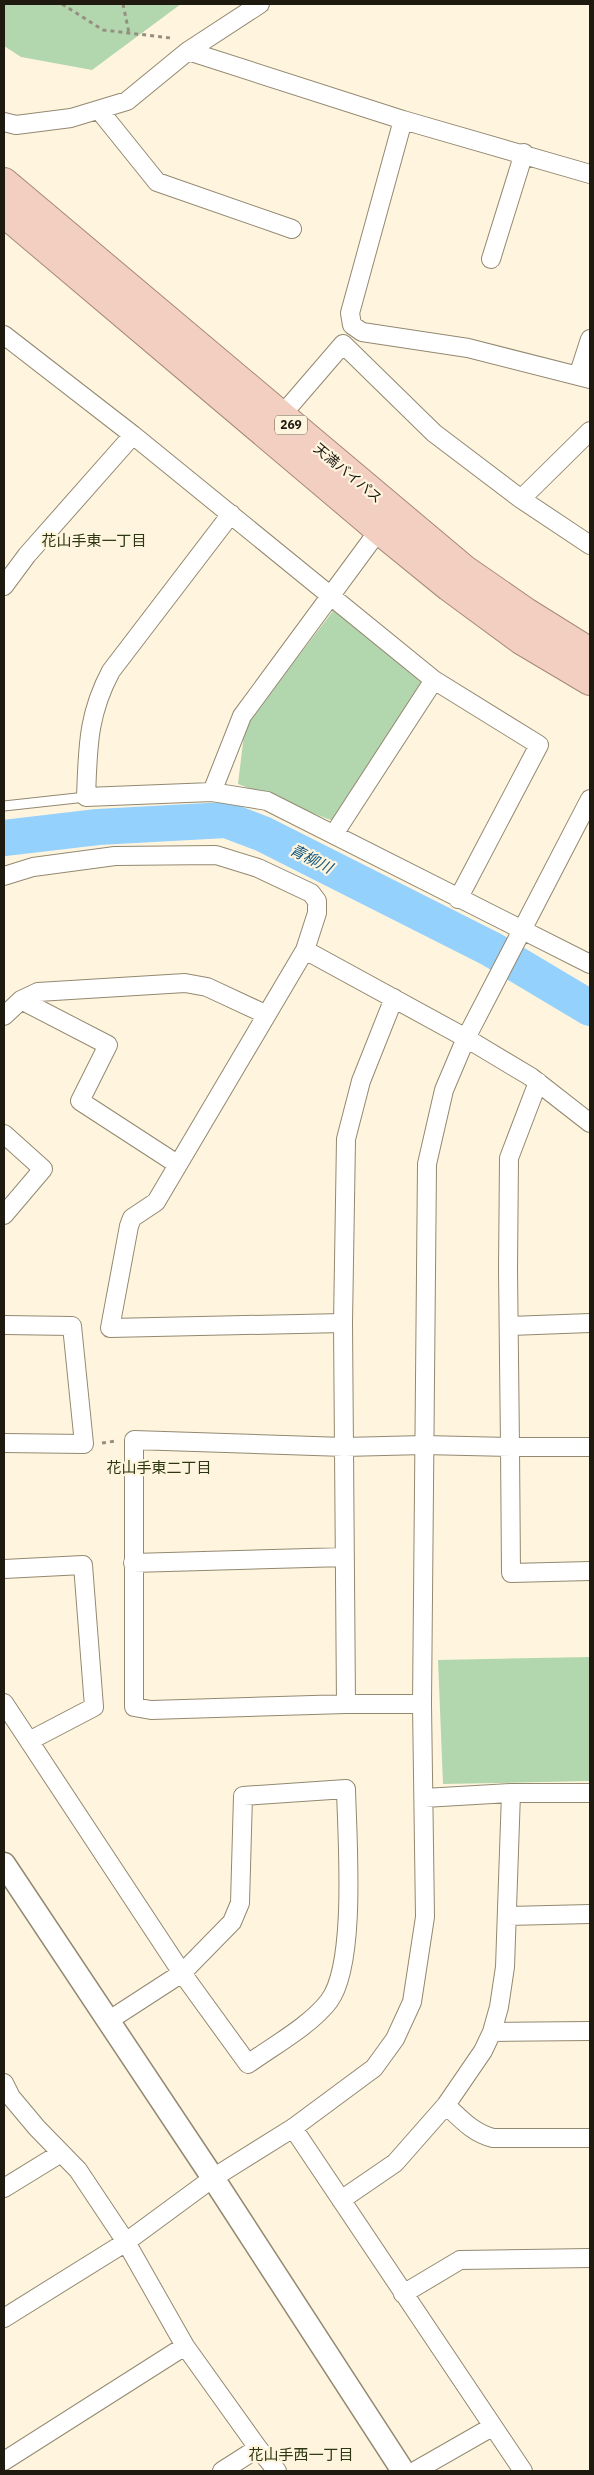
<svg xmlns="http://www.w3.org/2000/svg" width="594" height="2475" font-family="'IBM Plex Sans','Noto Sans JP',sans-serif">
  <rect width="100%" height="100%" fill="#fff5df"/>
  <!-- green -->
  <path fill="#b2d7ae" d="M4 4H181L92 70 21 57 4 46Z
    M336 607 423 684 333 821 238 784 245 726Z
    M590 1657V1781L443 1784 438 1660Z"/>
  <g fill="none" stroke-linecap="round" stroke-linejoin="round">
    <!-- river -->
    <path stroke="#94d1fd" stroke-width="36" d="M4 838 98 827 226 820 263 834 491 949 590 1008"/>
    <!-- service casing -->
    <g stroke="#938870" stroke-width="11">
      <path id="service" d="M4 806 86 797"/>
    </g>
    <!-- minor casing -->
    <g stroke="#938870" stroke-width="20">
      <path id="minor" d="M188 51 403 120 590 174
        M99 110 157 182 292 229
        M403 120 350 313 352 325 362 332 468 348 590 379
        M4 122 16 125 71 118 127 101 188 51 260 4
        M491 259 524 153
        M4 335 133 435 434 680 539 745 458 899
        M578 376 590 339
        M281 416 343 344 434 433 521 499 590 545
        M521 499 590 431
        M231 514 111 671C87 716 88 749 86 797L212 792 267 801 590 964
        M4 586 27 555 133 435
        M212 792 242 716 379 530
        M334 834 434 680
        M4 876 33 867 115 856 216 855 258 868 311 893 317 901V913L305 950 156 1202 132 1218 129 1226 110 1328 343 1323
        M305 950 466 1038 531 1077 590 1123
        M21 1000 108 1045 80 1101 177 1164
        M4 1016 21 1000 38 992 185 983 207 987 265 1014
        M4 1134 43 1169 4 1215
        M4 1325 72 1326 84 1444 4 1443
        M510 1326 590 1323
        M590 1447H510L511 1573 590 1571
        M133 1563 345 1557
        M4 1569 83 1565 94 1707 29 1741
        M4 1703 182 1973 108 2021
        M346 1704 343 1323 346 1139 361 1081 394 998
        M422 1704H346L151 1710 134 1707V1440L344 1447 424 1445 510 1447 508 1269 509 1158 538 1082
        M346 1789C347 1837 357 1964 329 2001 311 2025 273 2046 248 2064L182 1973 232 1922 240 1903 243 1796Z
        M424 1798 511 1793H590
        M507 1916 590 1914
        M492 2032 590 2031
        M4 2083 11 2097 37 2128 78 2170 126 2242 185 2346 258 2448 277 2471
        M446 2105C461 2119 473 2133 493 2138H590
        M293 2128 523 2471
        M4 2188 61 2153
        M341 2200 395 2163 446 2105 483 2051 492 2032 499 2007 505 1967 511 1793
        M403 2294 460 2260 590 2258
        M4 2318 126 2242 213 2178 293 2128 374 2068 395 2039 412 2002 425 1917 422 1704 427 1164 444 1090 466 1038 590 799
        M4 2461 185 2346
        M222 2471 258 2448
        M415 2471 492 2427"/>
    </g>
    <!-- tertiary casing -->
    <g stroke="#938870" stroke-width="25">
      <path id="tertiary" d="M4 1864 213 2178 403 2471"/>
    </g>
    <!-- trunk casing -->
    <g stroke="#a6887a" stroke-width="30">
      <path id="trunk" d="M4 182 464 569 526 612 590 652
        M4 213 379 530 449 587 521 640 590 681"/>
    </g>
    <!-- path -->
    <path stroke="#968f7f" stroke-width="3" stroke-dasharray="4 4" stroke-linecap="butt" d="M62 4 103 30 171 38
      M123 4 129 33
      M102 1443 116 1441"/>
    <!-- service -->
    <use href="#service" stroke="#fff" stroke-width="9"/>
    <!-- minor -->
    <use href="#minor" stroke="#fff" stroke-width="18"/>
    <!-- tertiary -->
    <use href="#tertiary" stroke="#fff" stroke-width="22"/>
    <!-- trunk -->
    <use href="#trunk" stroke="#f3cfc2" stroke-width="28"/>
  </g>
  <g text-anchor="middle" stroke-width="4.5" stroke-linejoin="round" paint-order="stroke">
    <!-- shield labels -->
    <rect fill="#fff5df" stroke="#625c4e" stroke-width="1" x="275" y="415.5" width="32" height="19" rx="4"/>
    <g font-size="12" font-weight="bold" fill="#1e1a10">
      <text x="291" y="429">269</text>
    </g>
    <!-- street labels -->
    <g font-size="14" fill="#1e1a10" stroke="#fff5df">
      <text transform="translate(348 473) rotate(40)" y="5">天満バイパス</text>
    </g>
    <!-- neighbourhood labels -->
    <g font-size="15" fill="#2c3610" stroke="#fff5df">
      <text x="94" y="546">花山手東一丁目</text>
      <text x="159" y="1473">花山手東二丁目</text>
      <text x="301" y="2460">花山手西一丁目</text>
    </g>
    <!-- water labels -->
    <g font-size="15" font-style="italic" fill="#0e567f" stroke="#fff5df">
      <text transform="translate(311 859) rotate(27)" y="5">青柳川</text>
    </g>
  </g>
  <!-- border -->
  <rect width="594" height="2475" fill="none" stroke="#1e1a10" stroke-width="10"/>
</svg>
